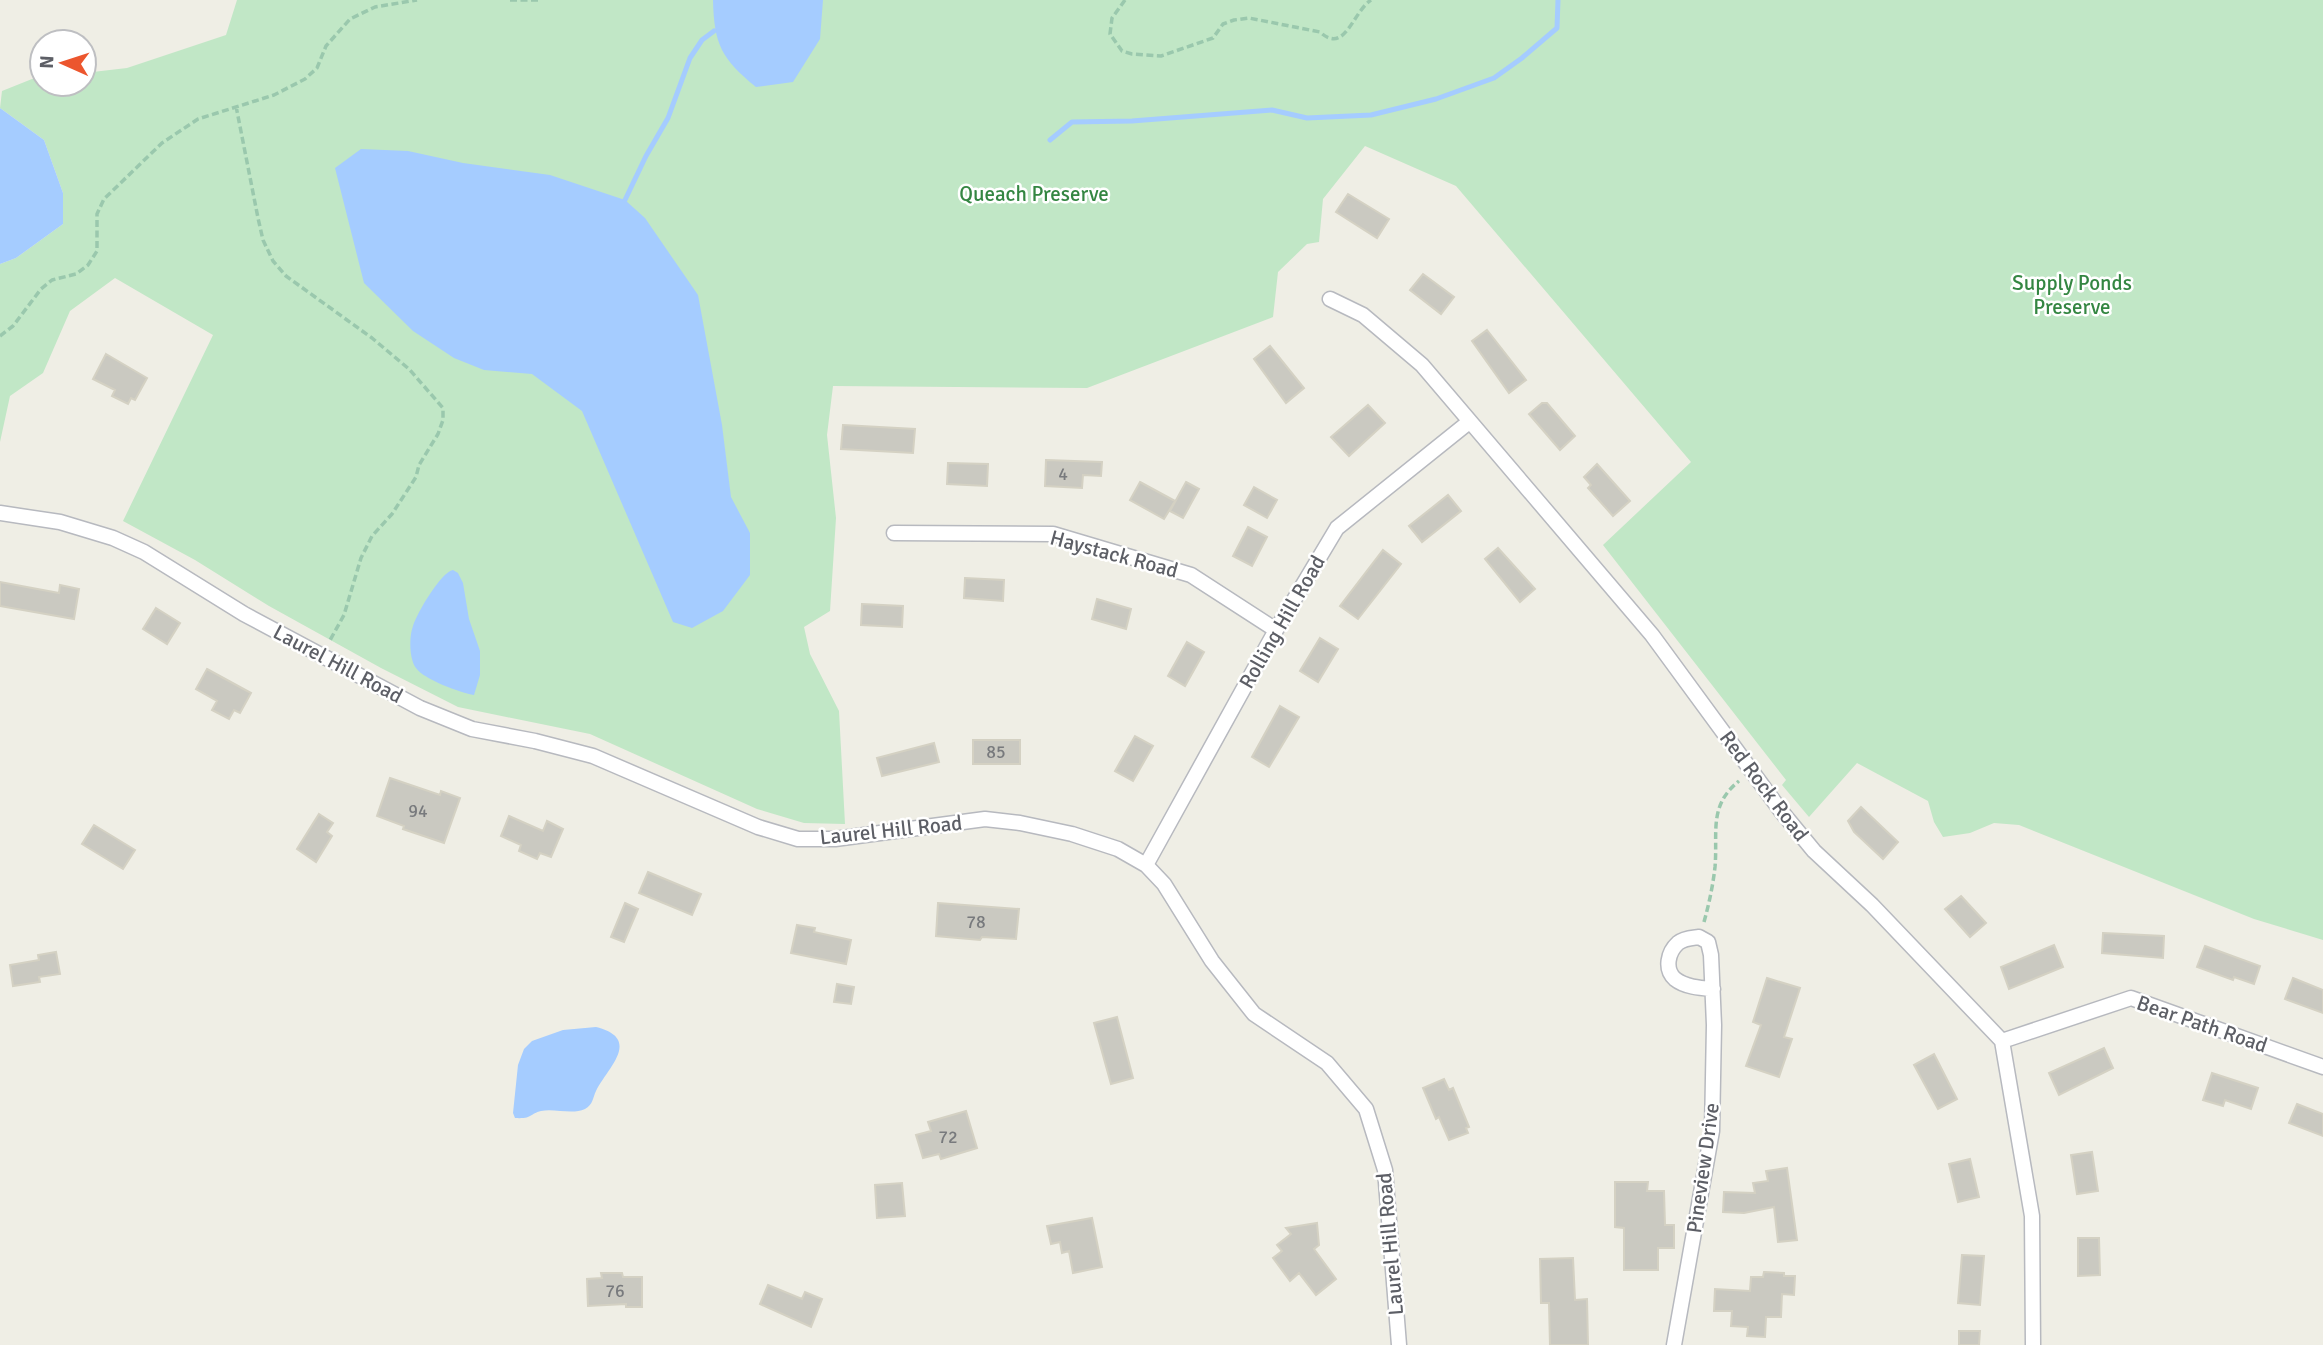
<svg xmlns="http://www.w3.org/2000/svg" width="2323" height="1345" font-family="Signika,sans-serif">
  <rect width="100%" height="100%" fill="#efeee5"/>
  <!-- green -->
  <path fill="#c1e7c6" d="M237 0H2323V940L2254 919 2019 825 1994 823 1970 833 1943 837 1934 822 1928 801 1857 763 1809 817 1782 785 1786 780 1603 545 1691 462 1456 186 1365 146 1323 199 1319 242 1307 244 1278 272 1273 317 1087 388 833 386 827 435 836 518 830 611 804 627 810 654 839 711 845 824 804 823 757 809 590 734 458 707 381 668 269 606 195 560 123 521 213 335 115 278 70 311 43 373 10 396 0 442V264L16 258 63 224V193L44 140 0 108 2 91 32 79 42 78V84H84V73L127 68 226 35Z"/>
  <!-- water -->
  <path fill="#a5ccff" d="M713 0H823L820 39 793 82 756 87C722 59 714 45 713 0Z
    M0 108 44 140 63 193V224L16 258 0 264Z
    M361 149 408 151 463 163 550 175 625 200 645 218 698 295 722 425 731 497 750 533V575L723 611 692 628 673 622 582 411 532 374 484 370 454 358 413 331 364 283 335 168Z
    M453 570 458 573 463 583 469 619 480 651V675L474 695C461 693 423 679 416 668 409 659 409 636 413 626 417 613 441 572 453 570Z
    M596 1027C643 1039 607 1068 596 1091 593 1097 593 1105 585 1109 572 1115 554 1108 541 1111 529 1114 533 1119 515 1118L513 1113 518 1065 524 1049 532 1041 563 1030Z"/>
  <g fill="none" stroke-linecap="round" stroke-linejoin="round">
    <!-- stream -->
    <path stroke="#a5ccff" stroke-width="5" d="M1050 140 1072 122 1132 121 1272 110 1307 118 1371 115 1436 99 1494 78 1522 58 1557 28 1558 0
      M625 200 646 156 668 118 690 58 702 40 714 31"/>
  </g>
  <!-- building -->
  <path fill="#cac9c1" stroke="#d4d1c3" stroke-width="2" d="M1348 194 1389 219 1377 238 1336 212Z
    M1423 274 1454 297 1441 314 1410 290Z
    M1487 330 1526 380 1509 393 1472 341Z
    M1270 346 1304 388 1286 403 1254 359Z
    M106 354 147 378 135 400 131 398 128 404 112 396 115 390 93 379Z
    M1542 403H1547L1575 436 1560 450 1529 414Z
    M1368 405 1385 423 1349 456 1331 437Z
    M843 425 915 429 913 453 841 449Z
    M1046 460 1102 462 1101 476 1083 475 1082 488 1045 486Z
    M948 463 988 464 987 486 947 484Z
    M1597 464 1630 501 1613 516 1588 488 1591 485 1584 477Z
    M1140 482 1175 501 1164 519 1130 500Z
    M1186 482 1199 489 1183 518 1170 511Z
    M1254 487 1277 500 1267 518 1244 505Z
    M1448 495 1461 511 1422 542 1409 526Z
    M1248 527 1267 537 1252 566 1233 556Z
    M1498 548 1535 589 1520 602 1485 559Z
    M1383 550 1401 564 1358 619 1340 606Z
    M965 578 1004 580 1003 601 964 598Z
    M0 582 59 593 60 585 79 589 74 619 0 606Z
    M1097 599 1131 609 1126 629 1092 619Z
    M862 604 903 606 902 627 861 625Z
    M156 608 180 623 167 644 143 629Z
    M1320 638 1338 649 1318 682 1300 671Z
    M1187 642 1204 652 1185 686 1168 676Z
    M207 669 251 693 240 713 234 710 229 719 212 710 217 701 196 689Z
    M1280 706 1299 717 1269 767 1252 757Z
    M1135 736 1153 746 1133 781 1115 771Z
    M973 740H1020V764H973Z
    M934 743 939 762 882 776 877 758Z
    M390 778 440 795 441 791 460 798 444 843 403 829 404 826 377 816Z
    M1861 807 1898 842 1883 859 1854 832 1848 821Z
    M319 814 333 823 327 832 332 836 316 862 297 849Z
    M509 816 543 831 547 821 563 829 551 857 540 853 537 859 519 851 521 845 501 836Z
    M94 825 135 850 123 869 82 844Z
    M648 872 701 894 692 915 639 893Z
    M1961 896 1986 923 1970 937 1945 909Z
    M625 903 638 909 624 942 611 937Z
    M938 903 1019 909 1016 939 982 937 980 940 936 936Z
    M797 925 815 928 814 932 851 940 846 964 791 953Z
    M2103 933 2164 936 2163 958 2102 953Z
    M2054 945 2063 967 2009 989 2001 967Z
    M2205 946 2260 966 2254 984 2234 977 2233 980 2197 967Z
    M56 952 60 974 39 977 40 982 13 986 10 965 39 960 38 955Z
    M1767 978 1800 988 1784 1037 1792 1039 1779 1077 1746 1066 1761 1025 1753 1022Z
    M2293 978 2323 990V1013L2285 999Z
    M837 984 854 987 851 1004 834 1002Z
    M1117 1017 1133 1078 1111 1084 1094 1023Z
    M2104 1048 2113 1068 2059 1095 2049 1073Z
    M1934 1054 1957 1099 1938 1109 1914 1065Z
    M2212 1073 2258 1088 2251 1109 2225 1100 2223 1106 2203 1100Z
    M1444 1079 1449 1090 1453 1088 1469 1127 1466 1128 1468 1133 1449 1140 1439 1117 1436 1119 1423 1088Z
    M2297 1104 2323 1114V1136L2289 1123Z
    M966 1111 977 1148 941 1159 939 1154 923 1158 916 1135 931 1131 928 1122Z
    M2092 1152 2098 1191 2077 1194 2071 1155Z
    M1970 1159 1979 1197 1958 1202 1949 1164Z
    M1787 1168 1797 1240 1778 1242 1774 1207 1744 1213 1723 1212 1724 1192 1755 1193 1753 1183 1768 1181 1766 1171Z
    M1615 1182H1648L1647 1191H1664L1665 1225H1674V1248H1658V1270H1624V1228L1615 1227Z
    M902 1183 905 1216 877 1218 875 1185Z
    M1092 1218 1102 1267 1073 1273 1069 1251 1062 1253 1060 1242 1051 1244 1047 1226Z
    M1317 1223 1319 1245 1314 1249 1336 1279 1316 1295 1299 1273 1290 1281 1273 1258 1282 1251 1277 1245 1291 1234 1286 1228Z
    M2078 1238H2099L2100 1275 2078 1276Z
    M1962 1255 1984 1256 1980 1305 1958 1303Z
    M1573 1258 1575 1300 1587 1299 1588 1345H1550L1549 1303H1541L1540 1259Z
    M1764 1272 1784 1273V1276H1795L1794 1295 1782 1294 1781 1317H1766L1765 1337 1747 1336 1748 1327 1731 1326 1732 1311H1714L1715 1289 1750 1291 1751 1277H1763Z
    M601 1273H622L623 1277H642V1307H626V1304L588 1306 587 1279 602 1278Z
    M768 1285 802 1299 805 1292 822 1299 811 1327 760 1304Z
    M1959 1331H1980L1979 1345H1959Z"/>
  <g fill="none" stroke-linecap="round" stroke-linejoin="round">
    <!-- street casing -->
    <g stroke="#b7b9bf" stroke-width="17">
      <path id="street" d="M1330 299 1363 315 1422 365 1652 635 1781 811 1814 851 1872 905 2002 1041 2032 1216 2033 1345
        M0 513 60 522 113 538 144 552 244 614 420 708 472 729 535 741 593 756 758 827 798 839H835L985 819 1020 823 1072 834 1118 849 1146 865 1164 884 1212 961 1254 1014 1327 1063 1366 1109 1385 1170 1399 1345
        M894 533 1053 534 1191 575 1276 630
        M1146 865 1276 630 1337 528 1469 422
        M2002 1041 2131 998 2323 1067
        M1674 1345 1712 1131 1714 1025 1711 955 1708 942 1699 937C1692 938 1684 938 1678 943 1668 952 1664 969 1675 979 1685 987 1700 988 1713 989"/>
    </g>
    <!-- path -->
    <path stroke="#9ac8ad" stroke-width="3.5" stroke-dasharray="7 3.5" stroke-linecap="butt" d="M510 0H541
      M1125 0 1112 18 1110 34 1122 51 1132 54 1161 56 1213 38 1223 24 1234 20 1249 18 1320 32C1345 55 1352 13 1371 0
      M236 106 258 218 263 240 273 261 286 276 372 338 409 369 443 408V420L438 434 419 465 416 477 392 514 372 536 361 558 344 615 329 642
      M0 336 13 326 41 289 52 280 76 274 88 265 97 251V214L104 199 162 143 198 119 274 95 305 79 317 68 326 46 350 19 375 7 417 0
      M1704 922C1709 904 1713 885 1715 867 1718 832 1708 806 1739 781"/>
    <!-- street -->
    <use href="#street" stroke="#fff" stroke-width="14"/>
  </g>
  <g text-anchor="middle" stroke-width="5" stroke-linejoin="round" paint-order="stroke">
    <!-- number labels -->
    <g font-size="18" fill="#787a7d">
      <text x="1063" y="480">4</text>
      <text x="996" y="758">85</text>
      <text x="418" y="817">94</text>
      <text x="976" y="928">78</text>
      <text x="948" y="1143">72</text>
      <text x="615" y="1297">76</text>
    </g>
    <!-- park labels -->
    <g font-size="21" fill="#348642" stroke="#fff">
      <text x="1034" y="201">Queach Preserve</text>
      <text x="2072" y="290">Supply Ponds<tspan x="2072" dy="24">Preserve</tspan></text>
    </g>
    <!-- street labels -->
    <g font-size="21" fill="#5d5f66" stroke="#fff">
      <text transform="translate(1114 554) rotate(15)" y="7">Haystack Road</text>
      <text transform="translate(1282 622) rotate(-60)" y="7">Rolling Hill Road</text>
      <text transform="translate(338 664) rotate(28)" y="7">Laurel Hill Road</text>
      <text transform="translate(1764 786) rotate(53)" y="7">Red Rock Road</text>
      <text transform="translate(891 830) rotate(-6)" y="7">Laurel Hill Road</text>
      <text transform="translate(2202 1024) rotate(19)" y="7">Bear Path Road</text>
      <text transform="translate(1703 1168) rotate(-82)" y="7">Pineview Drive</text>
      <text transform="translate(1390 1244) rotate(-95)" y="7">Laurel Hill Road</text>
    </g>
  </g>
  <!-- north arrow -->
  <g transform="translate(63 63) rotate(273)"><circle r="33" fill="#ffffff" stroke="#bebfc2" stroke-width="2"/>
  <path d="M0-5L12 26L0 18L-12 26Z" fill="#ec562e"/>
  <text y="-10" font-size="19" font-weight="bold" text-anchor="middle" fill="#5d5f66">N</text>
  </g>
</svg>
